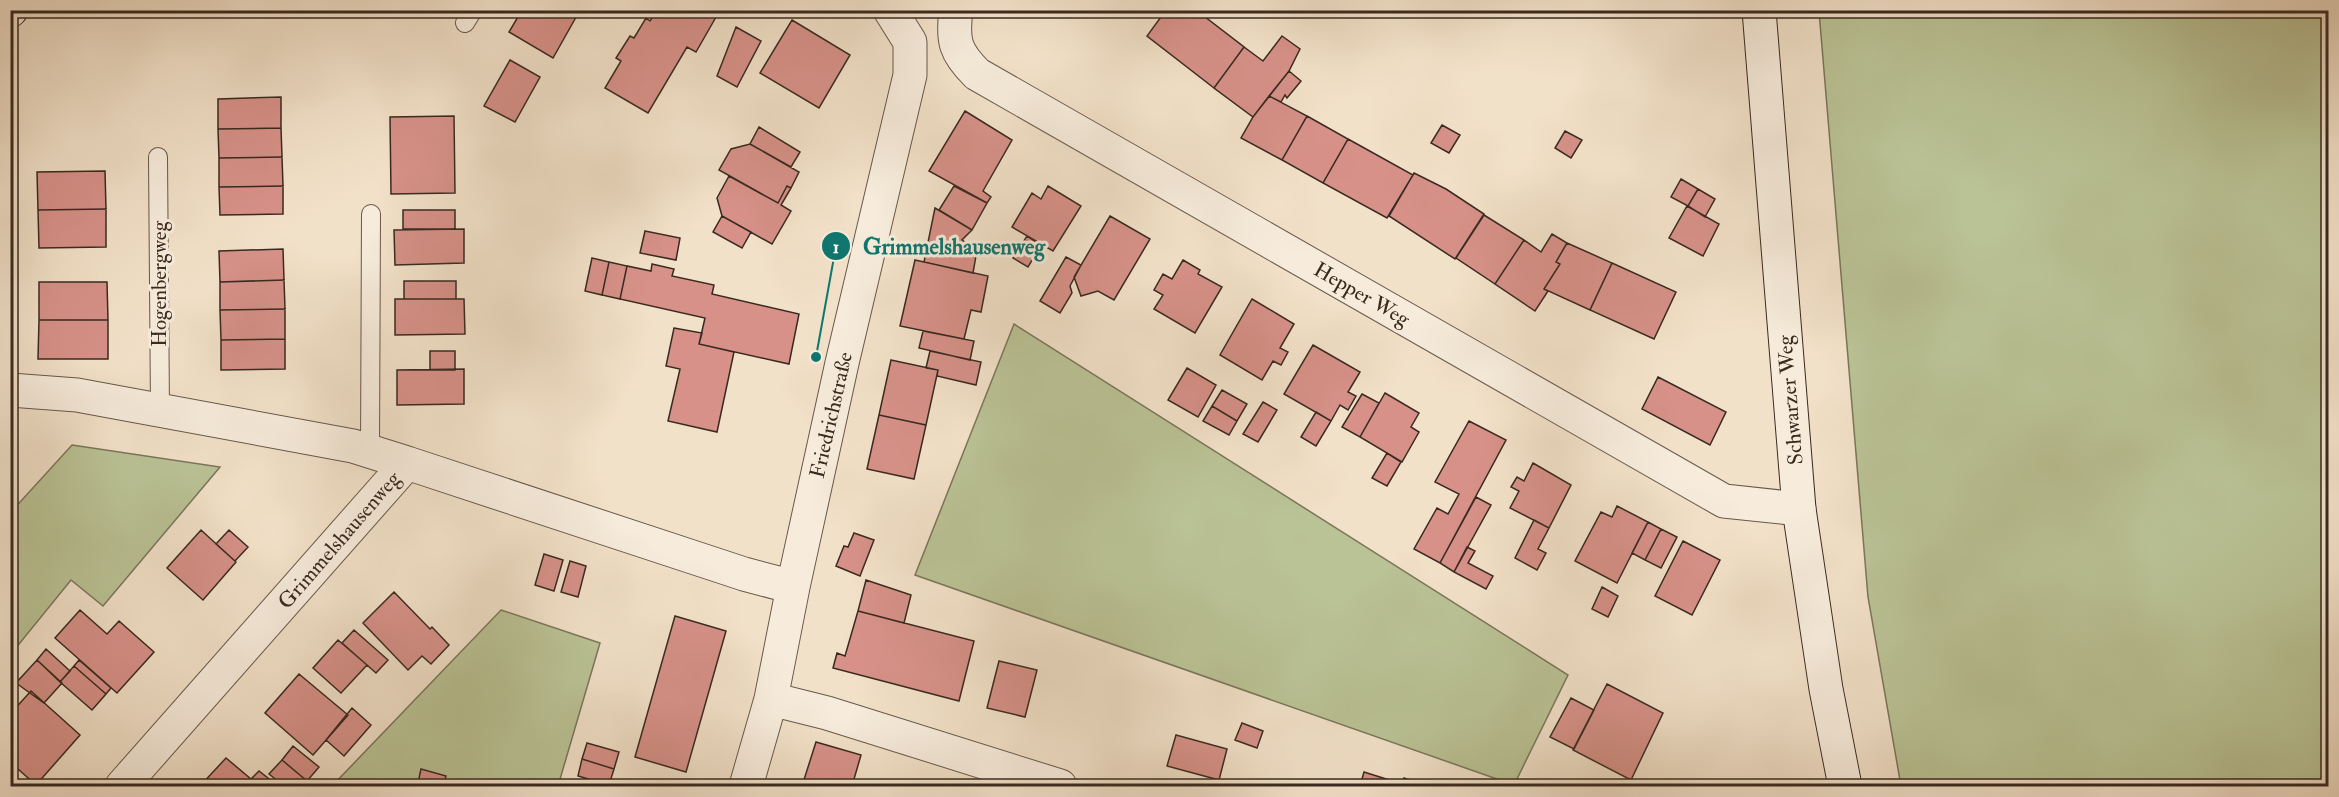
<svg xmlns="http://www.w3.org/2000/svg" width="2339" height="797" font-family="'IM FELL Double Pica',serif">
  <rect width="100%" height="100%" fill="#f2e1c9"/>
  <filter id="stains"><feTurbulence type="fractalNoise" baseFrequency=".00333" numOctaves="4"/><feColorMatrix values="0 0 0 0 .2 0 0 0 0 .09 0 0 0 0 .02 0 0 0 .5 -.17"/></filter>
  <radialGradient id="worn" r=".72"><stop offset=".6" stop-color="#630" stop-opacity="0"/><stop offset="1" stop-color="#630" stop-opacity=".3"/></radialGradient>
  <!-- green -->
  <path fill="#bac396" stroke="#7a765b" stroke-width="1.5" d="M1819 11H2328V786H1901L1868 597Z
    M1014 324 1568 675 1514 785 915 575Z
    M72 445 220 467 103 606 71 580 11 654V512Z
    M501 610 600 643 558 786H332Z"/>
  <!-- building -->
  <path fill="#d79189" stroke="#392a20" stroke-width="1.5" d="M522 10H580L553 58 509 32Z
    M657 10H720L696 52 687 47 648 113 605 88 621 61 616 58 630 36 634 38 646 18 650 21Z
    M1166 10H1196L1244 47 1214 88 1147 36Z
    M792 20 850 55 819 108 760 73Z
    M736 27 761 41 737 87 717 76Z
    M1282 36 1300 49 1289 71 1253 117 1214 88 1244 47 1263 61Z
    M510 60 540 77 515 122 484 106Z
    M1289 71 1301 81 1287 98 1285 95 1281 102 1269 96Z
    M1269 96 1307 116 1282 160 1241 138 1253 117Z
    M281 97V128L218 129V99Z
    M965 111 1012 140 983 191 991 197 987 203 929 171Z
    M454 116 455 193 391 194 390 117Z
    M1307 116 1348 139 1323 183 1282 160Z
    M1442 125 1460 135 1449 153 1431 143Z
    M759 127 800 152 791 167 750 144Z
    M281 128 282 157 219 158 218 129Z
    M1565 131 1582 140 1571 158 1555 148Z
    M1348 139 1413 175 1387 218 1323 183Z
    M750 144 799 172 791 188 787 186 778 203 719 170 731 149Z
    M282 157 283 186 219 187V158Z
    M105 171 106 209 38 210 37 172Z
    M1414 173 1446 189 1484 214 1455 259 1389 216Z
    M729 176 778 203 787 186 791 188 781 205 791 211 772 244 722 216 717 198Z
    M1681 179 1698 189 1688 206 1671 197Z
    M283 186V214L220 215 219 187Z
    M954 186 987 203 972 230 939 210Z
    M1048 186 1081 206 1053 251 1012 227 1032 193 1041 199Z
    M1698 189 1715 199 1705 217 1688 206Z
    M1687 206 1719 224 1703 256 1669 238Z
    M935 208 972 230 962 240 977 250 973 273 924 262Z
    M106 209V247L39 248 38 210Z
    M403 210H455V229H403Z
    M1484 215 1524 240 1495 284 1456 258Z
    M722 216 751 232 742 248 713 232Z
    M1110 216 1150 239 1114 300 1098 291 1081 296 1074 277Z
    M464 229V263L395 265 394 230Z
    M645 231 680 238 676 260 640 253Z
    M1552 234 1567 243 1556 262 1560 264 1544 289 1548 291 1535 311 1495 284 1524 240 1541 252Z
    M1027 236 1041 245 1028 267 1013 258Z
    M1567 243 1612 263 1590 310 1544 289 1560 264 1556 262Z
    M283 249 284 280 220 282 219 251Z
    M1066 257 1081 265 1070 286 1072 293 1060 313 1040 301Z
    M592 258 609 262 602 295 585 291Z
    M915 260 988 276 981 312 971 310 964 339 900 326Z
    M1183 260 1200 270 1198 274 1222 287 1195 333 1154 309 1163 295 1154 290 1163 274 1172 279Z
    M609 262 627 266 620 299 602 295Z
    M1612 263 1676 292 1654 339 1590 310Z
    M652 264 674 269 672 276 714 285 712 294 799 314 789 364 699 344 705 318 620 299 627 266 651 271Z
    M284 280 285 309 220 310V282Z
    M404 281H456V299H404Z
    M39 282H107L108 320H39Z
    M395 299H464L465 334 395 335Z
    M1252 299 1294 324 1280 348 1288 352 1281 365 1273 361 1262 380 1220 355Z
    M285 309V339L221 340 220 310Z
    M39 320H108V359H38Z
    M674 328 702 333 699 344 734 352 717 432 668 421 680 369 666 366Z
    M923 331 974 341 970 360 919 348Z
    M285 339V369L221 370V340Z
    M1313 345 1360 372 1348 392 1356 396 1348 410 1340 405 1331 421 1284 394Z
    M430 351H455V370H430Z
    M930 351 981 362 976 385 937 376 938 370 926 368Z
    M891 360 938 370 926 425 879 415Z
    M1187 368 1216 385 1198 417 1168 400Z
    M464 369V404L397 405V370Z
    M1658 377 1726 412 1710 445 1642 409Z
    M1222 390 1247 404 1237 421 1212 406Z
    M1385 393 1419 413 1411 427 1419 432 1402 462 1360 437Z
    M1362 394 1379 403 1360 437 1342 427Z
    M1263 402 1277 410 1258 442 1243 434Z
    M1212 406 1237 421 1229 435 1203 421Z
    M1316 412 1331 421 1316 446 1301 437Z
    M879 415 926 425 914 479 867 469Z
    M1469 421 1506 440 1440 563 1414 549 1437 508 1448 514 1459 494 1435 482Z
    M1387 453 1401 462 1387 486 1372 478Z
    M1533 463 1571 485 1549 528 1510 508 1519 491 1511 487 1517 477 1524 481Z
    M1476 497 1491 505 1454 572 1440 563Z
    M1617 506 1648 522 1617 583 1575 561 1601 512 1612 517Z
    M1534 520 1549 528 1538 549 1546 553 1537 570 1515 558Z
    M1648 522 1661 529 1645 560 1632 553Z
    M1661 529 1677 537 1661 568 1645 560Z
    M201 530 236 562 203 600 167 568Z
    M229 530 248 547 235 561 216 544Z
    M854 533 874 540 860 576 836 566 844 546 848 547Z
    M1683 541 1720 560 1692 615 1655 596Z
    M1467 547 1475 551 1468 563 1493 576 1486 589 1454 572Z
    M544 554 563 560 554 591 535 585Z
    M570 561 586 566 578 597 561 592Z
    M866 580 911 595 904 623 858 611Z
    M1602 587 1618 596 1608 617 1592 609Z
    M394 592 430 629 432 627 449 645 431 664 422 656 408 670 363 623Z
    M80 610 107 634 119 621 154 652 117 693 55 638Z
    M858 611 974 641 959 701 833 668 837 653 845 656Z
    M675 616 726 631 686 772 635 757Z
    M354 630 388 660 376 673 342 643Z
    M338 640 367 665 341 693 313 668Z
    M46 649 70 671 60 682 37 660Z
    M37 660 62 683 44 703 16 683Z
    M79 660 111 688 106 694 74 666Z
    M999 661 1037 670 1025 717 987 708Z
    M74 666 106 694 92 710 60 682Z
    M299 674 348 715 313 755 265 713Z
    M1607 684 1663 713 1631 780 1573 750Z
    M31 691 80 735 36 785 10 762V714Z
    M1571 698 1594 710 1574 749 1550 737Z
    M352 708 371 725 344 756 326 740Z
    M1242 723 1263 731 1257 748 1235 740Z
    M1176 735 1227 749 1219 780 1167 766Z
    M816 742 861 755 852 786H802Z
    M587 743 619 752 614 769 582 759Z
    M293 746 319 767 307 781 282 760Z
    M226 758 251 779 259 771 278 786H200Z
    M582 759 614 769 609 785 578 776Z
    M282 760 307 781 302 786H284L269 774Z
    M421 769 446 776 443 786H430L418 783Z
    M1364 772 1402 784 1404 778 1421 784 1420 786H1360Z"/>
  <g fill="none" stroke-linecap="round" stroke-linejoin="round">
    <!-- lane casing -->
    <g stroke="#67584a" stroke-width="20">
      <path id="lane" d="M465 23 473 10
        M158 157 160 410
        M370 451 371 214"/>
    </g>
    <!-- street casing -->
    <g stroke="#67584a" stroke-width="35">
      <path id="street" d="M956 10C952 41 955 52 977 74L1724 501 1799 509
        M10 390 77 395 353 446 407 463
        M771 699 827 713 1060 786
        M122 786 407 463 744 574 793 587
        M746 786 771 699 793 587 842 363 910 75V42L890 10"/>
    </g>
    <!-- secondary casing -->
    <g stroke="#392a20" stroke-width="35">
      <path id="secondary" d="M1759 10 1799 509 1826 689 1845 786
        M10 11 11 10"/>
    </g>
    <!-- lane -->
    <use href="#lane" stroke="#f7ecdc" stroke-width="18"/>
    <!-- street -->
    <use href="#street" stroke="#f7ecdc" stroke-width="33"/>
    <!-- secondary -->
    <use href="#secondary" stroke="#f7ecdc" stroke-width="33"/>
  </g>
  <g text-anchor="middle" stroke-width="6" stroke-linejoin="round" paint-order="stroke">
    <!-- street labels -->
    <g font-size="21" fill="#392a20" stroke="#f7ecdc">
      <text transform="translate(159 284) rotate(-90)" y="7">Hogenbergweg</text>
      <text transform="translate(1362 294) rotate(30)" y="7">Hepper Weg</text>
      <text transform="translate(1790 400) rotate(-95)" y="7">Schwarzer Weg</text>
      <text transform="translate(831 415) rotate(-77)" y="7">Friedrichstraße</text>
      <text transform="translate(339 540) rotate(-49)" y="7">Grimmelshausenweg</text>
    </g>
  </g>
  <!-- callouts -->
  <path fill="none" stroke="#0f766e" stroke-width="2" d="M816 357L836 246"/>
  <g fill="#0f766e" stroke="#f7ecdc" stroke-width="2">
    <circle cx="816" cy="357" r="6"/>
    <circle cx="836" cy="246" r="15"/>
  </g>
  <g font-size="18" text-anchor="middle" font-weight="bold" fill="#fff">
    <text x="836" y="253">1</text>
  </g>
  <g font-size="22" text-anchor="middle" font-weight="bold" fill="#0f766e" stroke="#f7ecdc" stroke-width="6" stroke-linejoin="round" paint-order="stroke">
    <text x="954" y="254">Grimmelshausenweg</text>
  </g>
  <!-- margin -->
  <rect width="2339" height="797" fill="none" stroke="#f2e1c9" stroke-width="36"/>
  <rect x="12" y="12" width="2315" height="773" fill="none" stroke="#392a20" stroke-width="3"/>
  <rect x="18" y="18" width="2303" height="761" fill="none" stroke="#392a20" stroke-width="1.5"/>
  <rect width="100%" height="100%" filter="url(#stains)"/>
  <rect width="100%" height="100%" fill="url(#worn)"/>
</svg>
